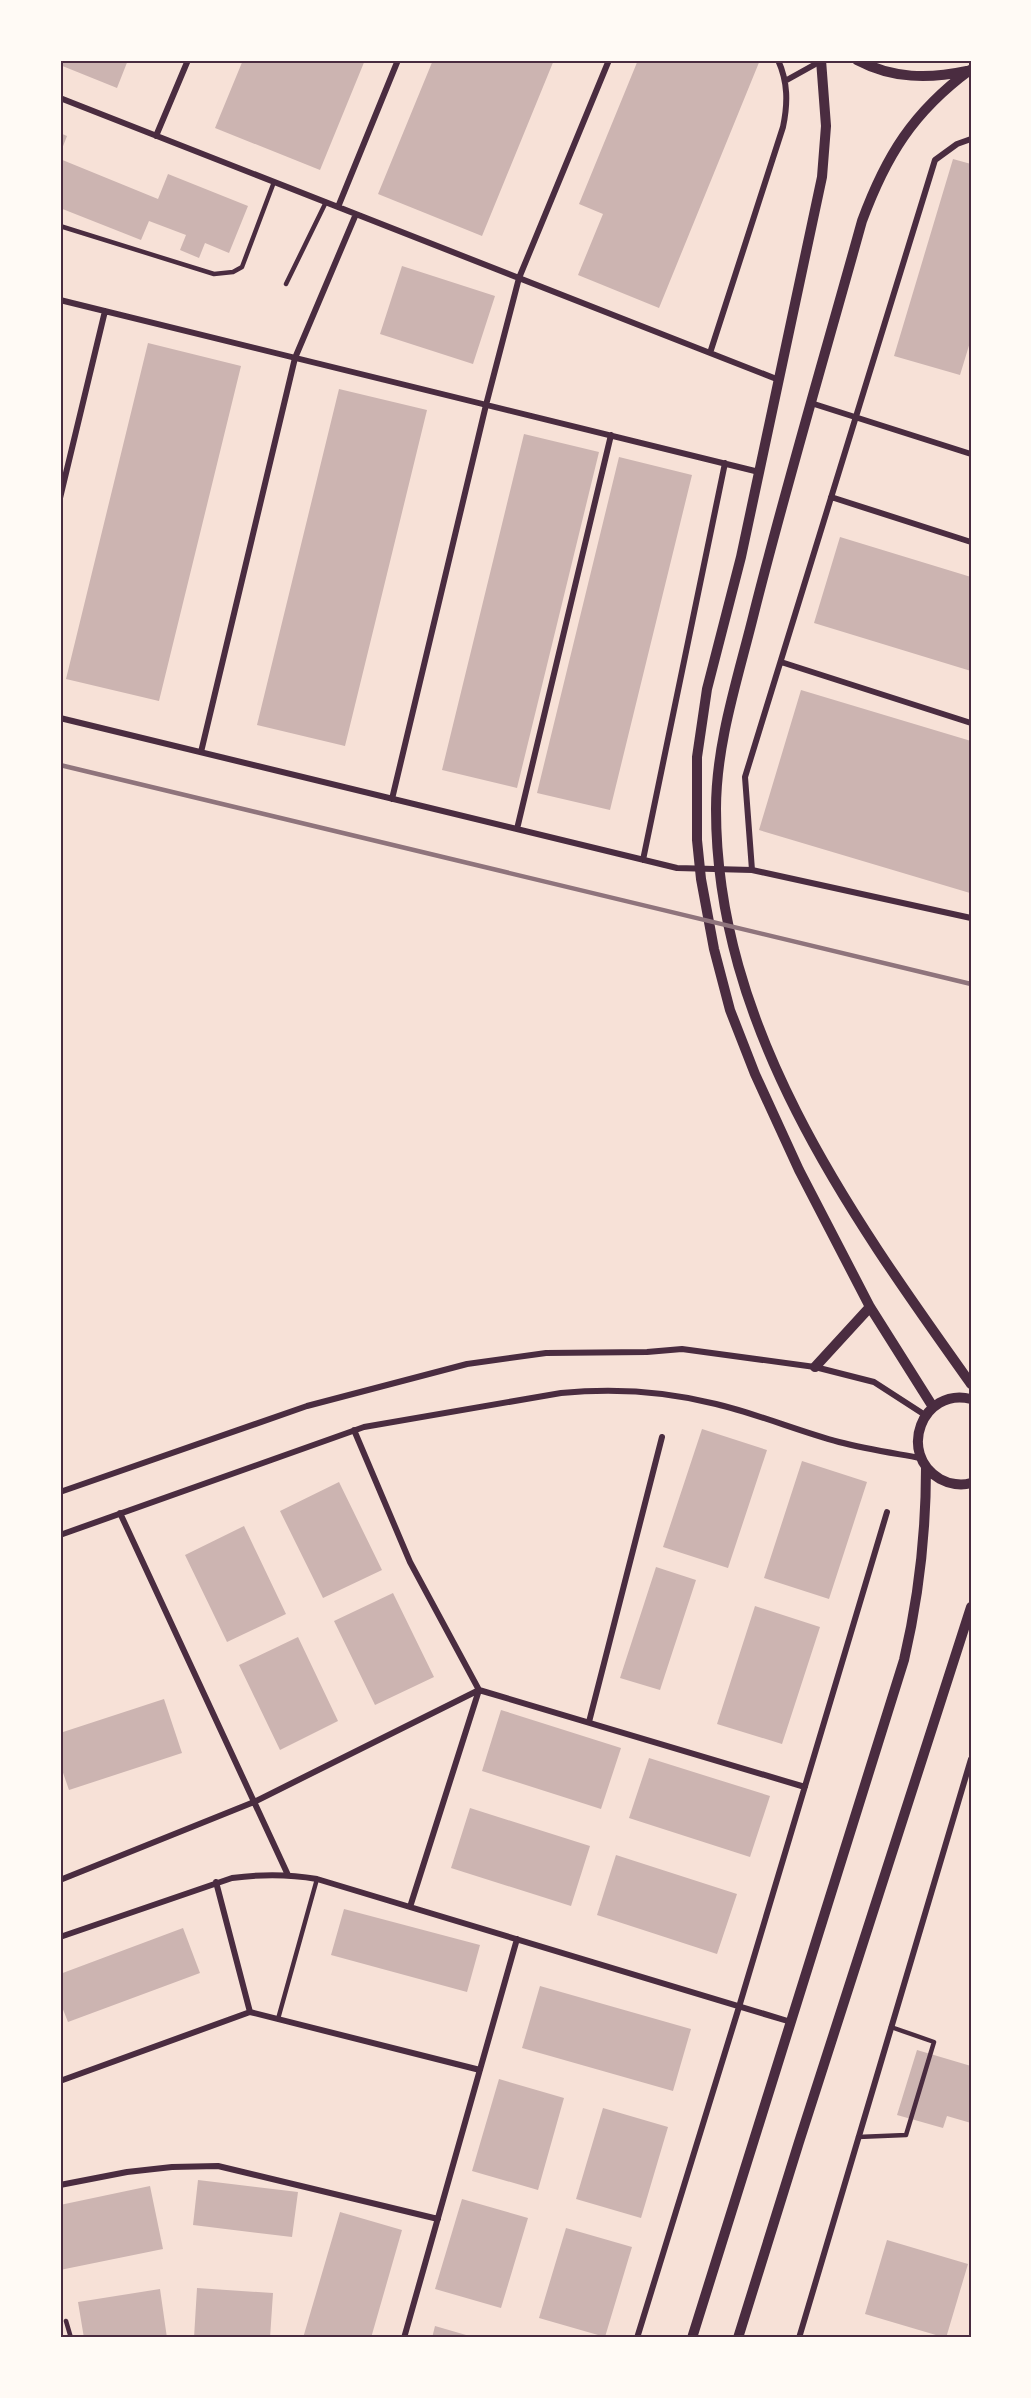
<svg xmlns="http://www.w3.org/2000/svg" width="1031" height="2398" font-family="Montserrat,sans-serif">
  <rect width="100%" height="100%" fill="#f7e1d7"/>
  <!-- building -->
  <path fill="#ccb4b1" d="M60 60H128L117 88 60 65Z
    M243 60H365L320 170 215 128Z
    M433 60H554L482 236 378 194Z
    M638 60H760L659 308 578 275 603 214 579 204Z
    M60 133 67 136 60 154Z
    M60 159 158 199 168 174 248 206 229 253 205 243 199 258 180 250 186 235 149 221 141 240 60 208Z
    M953 159 971 164V339L960 375 894 356Z
    M402 266 495 296 473 364 380 334Z
    M148 343 241 366 159 701 66 679Z
    M339 389 427 410 345 746 257 725Z
    M524 434 599 452 517 788 442 770Z
    M619 457 692 475 610 810 537 793Z
    M840 537 971 577V671L814 623Z
    M801 690 971 741 970 893 759 830Z
    M702 1429 767 1450 728 1568 663 1547Z
    M802 1461 867 1482 829 1599 764 1578Z
    M339 1482 382 1570 323 1598 280 1511Z
    M244 1526 286 1614 227 1642 185 1555Z
    M656 1567 696 1580 660 1690 620 1678Z
    M393 1593 434 1677 375 1705 334 1621Z
    M755 1606 820 1627 782 1744 717 1724Z
    M298 1637 338 1721 280 1750 239 1665Z
    M164 1699 182 1753 69 1790 60 1764V1733Z
    M501 1710 621 1748 601 1809 482 1771Z
    M649 1758 770 1796 750 1857 629 1818Z
    M470 1808 590 1846 571 1906 451 1868Z
    M616 1855 737 1894 717 1954 597 1915Z
    M344 1909 480 1945 467 1992 331 1955Z
    M183 1928 200 1973 68 2022 60 2002V1974Z
    M540 1986 691 2029 673 2091 522 2048Z
    M917 2050 971 2066V2123L947 2116 943 2128 897 2115Z
    M499 2079 564 2098 538 2190 472 2171Z
    M603 2108 668 2127 641 2218 576 2199Z
    M198 2180 298 2192 292 2237 193 2225Z
    M150 2186 163 2249 60 2270V2205Z
    M462 2199 528 2218 501 2308 435 2289Z
    M340 2212 402 2230 371 2338H303Z
    M566 2228 632 2247 605 2337 539 2318Z
    M887 2240 968 2264 946 2338 865 2314Z
    M197 2288 273 2293 270 2338H194Z
    M160 2289 167 2338H84L78 2302Z
    M435 2326 473 2337V2338H432Z"/>
  <g fill="none" stroke-linecap="round" stroke-linejoin="round">
    <!-- service -->
    <path stroke="#4a2c40" stroke-width="4.5" d="M60 226 214 274 233 272 242 267 274 182
      M286 284 326 202
      M278 2019 317 1879
      M858 2137 906 2135 934 2042 891 2027
      M66 2321 71 2338"/>
    <!-- minor -->
    <path stroke="#4a2c40" stroke-width="6" d="M785 81 821 61
      M60 98 779 380
      M156 136 188 60
      M338 207 398 60
      M60 300 759 472
      M710 353 783 127C788 103 788 82 778 60
      M811 403 971 454
      M831 497 971 542
      M60 498 105 311
      M781 662 971 723
      M60 718 677 868 752 870 971 918
      M201 752 295 358 356 214
      M392 799 486 405 519 278 609 60
      M517 829 611 435
      M643 860 725 463
      M752 870 745 777 935 160 957 144 971 139
      M354 1430 410 1562 479 1690 410 1907
      M60 1492 307 1406 467 1364 546 1353 647 1352 682 1349 815 1367 874 1382 925 1415
      M120 1513 288 1875
      M60 1535 364 1427 561 1393C613 1388 665 1391 716 1404 758 1414 798 1431 839 1442 866 1449 893 1453 920 1458
      M589 1722 662 1437
      M60 1880 254 1802 479 1690 805 1787
      M216 1882 250 2012
      M60 1937 232 1878C262 1874 288 1874 317 1879L791 2022
      M60 2081 250 2012 480 2070
      M60 2185 127 2172 172 2167 218 2166 438 2219
      M404 2338 517 1939
      M637 2338 739 2007 887 1512
      M799 2338 971 1759"/>
    <!-- tertiary -->
    <path stroke="#4a2c40" stroke-width="10" d="M821 60 826 126 822 177 741 557 707 689 697 757V840L701 879 714 949 730 1010 755 1074 799 1170 870 1307 933 1407
      M857 60C893 79 929 79 967 71
      M970 70C913 112 886 156 862 221 826 351 787 482 754 613 738 678 716 743 716 809 716 1028 850 1214 971 1384
      M815 1367 870 1307
      M971 1399C922 1387 897 1454 940 1479 949 1484 961 1486 971 1483
      M692 2338 904 1660C919 1596 926 1534 926 1468
      M738 2338 799 2142 971 1607"/>
    <!-- rail -->
    <path stroke="#8f747c" stroke-width="4.5" d="M60 765 971 984"/>
  </g>
  <!-- border -->
  <rect width="1031" height="2398" fill="none" stroke="#fffaf5" stroke-width="123"/>
  <rect x="62" y="62" width="908" height="2274" fill="none" stroke="#4a2c40" stroke-width="2"/>
</svg>
